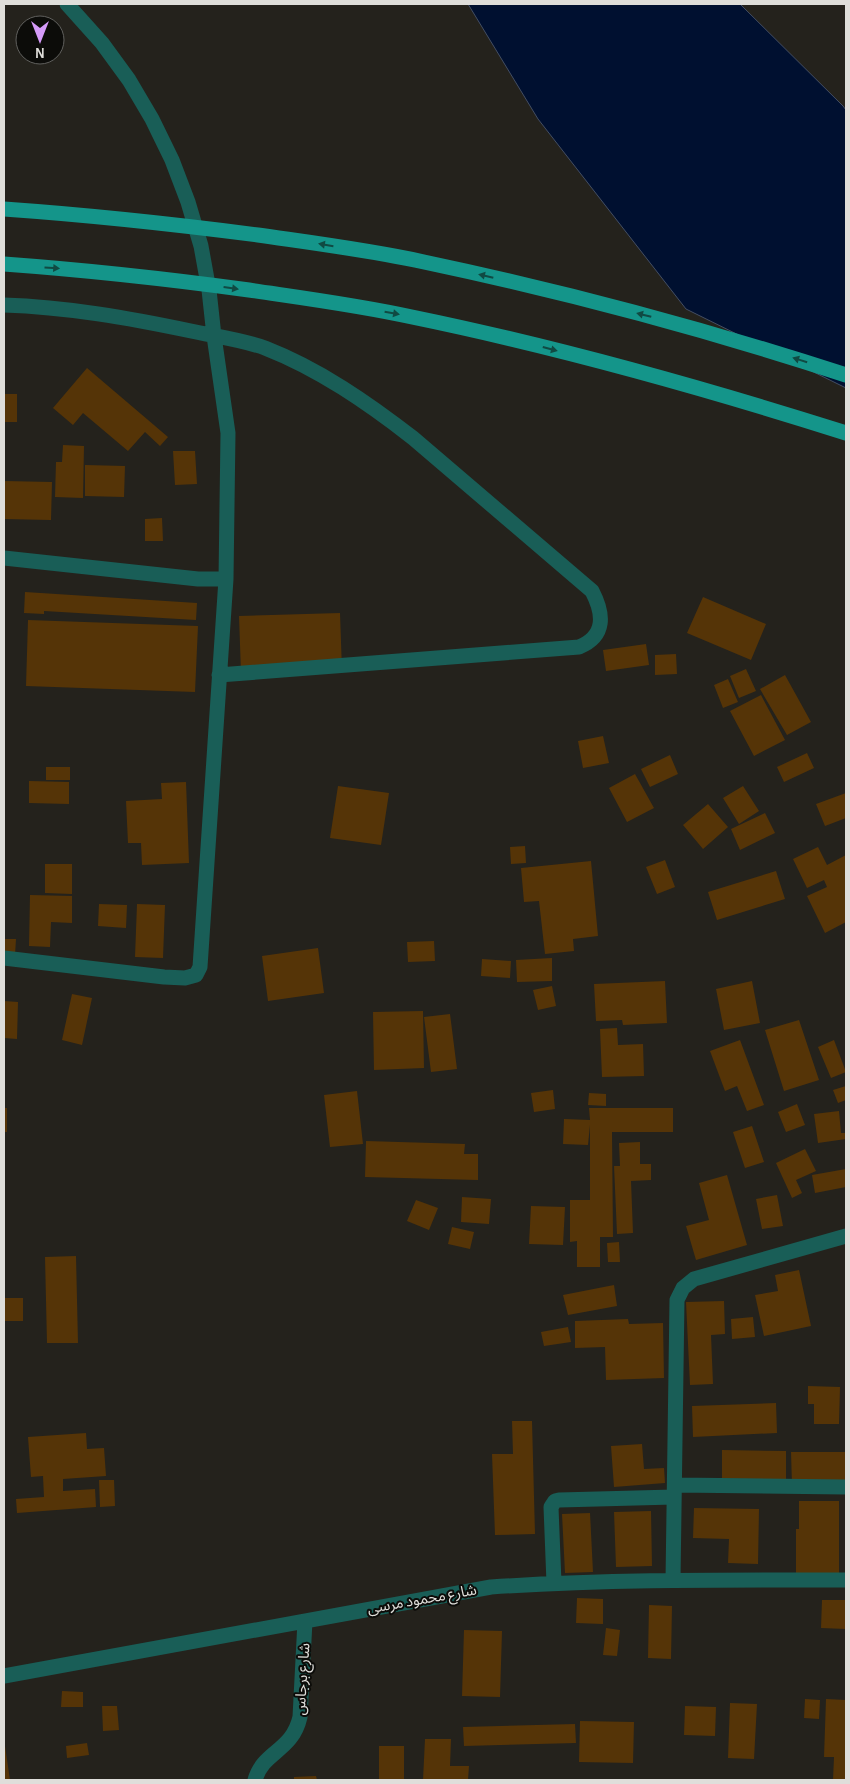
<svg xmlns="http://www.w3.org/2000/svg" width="850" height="1784" font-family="'Alegreya Sans','Noto Sans Arabic',sans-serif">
  <rect width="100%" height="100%" fill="#24221c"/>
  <!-- water -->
  <path fill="#001030" stroke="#434e63" d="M468 4H740L843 106 846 110V388L686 309 538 119Z"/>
  <!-- building -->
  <path fill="#553407" d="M87 368 168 437 160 446 145 432 128 451 83 413 73 425 53 408Z
    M4 394H17V422H4Z
    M63 445 84 446 83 498 55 497 56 462H62Z
    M173 451H195L197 484 175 485Z
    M85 465 125 466 124 497 85 496Z
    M4 481 52 482 51 520 4 519Z
    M162 518 163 541H145V519Z
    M25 592 197 603 196 620 44 611V614L24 613Z
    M703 597 766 624 751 660 687 633Z
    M340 613 342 670 241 673 239 616Z
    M28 620 198 626 195 692 26 686Z
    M646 644 649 665 606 671 603 650Z
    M676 654 677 674 655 675V655Z
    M746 669 756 691 739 698 730 676Z
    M785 675 811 722 787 735 760 689Z
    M728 679 738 702 723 708 714 685Z
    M761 695 785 740 754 756 730 711Z
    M603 736 609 763 583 768 578 741Z
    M807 753 814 768 784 782 777 767Z
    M670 755 678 774 650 787 641 769Z
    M46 767H70V780H46Z
    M635 774 654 808 627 822 609 788Z
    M29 781 69 782V804L29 803Z
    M186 782 189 863 142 865 141 843H128L126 801 162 799 161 783Z
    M338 786 389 793 381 845 330 838Z
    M743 786 759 811 739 824 723 798Z
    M846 793V818L825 826 816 804Z
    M708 804 728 827 703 849 683 825Z
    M765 813 775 833 740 850 731 829Z
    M525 846 526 863 511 864 510 847Z
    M818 847 827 865 846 855V922L825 933 807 896 827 887 824 880 807 888 793 859Z
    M665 860 675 887 657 894 646 867Z
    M591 861 598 936 573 939 574 951 545 954 539 901 524 902 521 868Z
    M45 864H72V894L45 893Z
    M776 871 785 899 717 920 708 892Z
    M30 895 72 896V923L51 922 50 947 29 946Z
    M99 904 127 905 126 928 98 926Z
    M137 904 165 905 163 958 135 957Z
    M4 939H16L15 955 4 954Z
    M434 941 435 961 408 962 407 942Z
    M318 948 324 993 268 1001 262 956Z
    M552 958V981L517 982 516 960Z
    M482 959 511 961 510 978 481 976Z
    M665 981 667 1023 623 1025 622 1020 596 1021 594 984Z
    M752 981 760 1023 724 1030 716 989Z
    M552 986 556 1006 538 1010 533 990Z
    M72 994 92 998 82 1045 62 1040Z
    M4 1001 18 1002 17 1039 4 1038Z
    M423 1011 424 1068 374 1070 373 1012Z
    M450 1014 457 1069 431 1072 424 1017Z
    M799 1020 819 1080 784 1091 765 1030Z
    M617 1028 618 1045 643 1044 644 1076 602 1077 600 1029Z
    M740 1040 764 1105 747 1111 737 1086 725 1091 710 1051Z
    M834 1040 846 1072 831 1078 818 1047Z
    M846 1086V1100L838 1103 833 1090Z
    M553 1090 555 1109 534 1112 531 1093Z
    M357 1091 363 1144 330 1147 324 1095Z
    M589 1093 606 1094V1106L588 1105Z
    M797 1104 805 1125 786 1132 778 1112Z
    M4 1108H7V1132H4Z
    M589 1108H673V1132H612L613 1237H600V1267H577V1241L570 1242V1200H590V1125L588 1145 563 1144 564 1119 590 1120Z
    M839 1111 841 1133H846V1139L818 1143 814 1114Z
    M752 1126 764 1162 745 1168 733 1132Z
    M366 1141 465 1144 464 1154H478V1180L365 1177Z
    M640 1142V1164H651V1180L631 1181 633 1233 617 1234 614 1166H620L619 1143Z
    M805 1149 816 1171 796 1180 802 1193 792 1198 776 1163Z
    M846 1169V1187L815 1193 812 1175Z
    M727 1175 747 1245 696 1260 686 1226 709 1220 699 1183Z
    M777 1195 783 1226 762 1229 756 1199Z
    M462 1197 491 1199 489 1224 461 1222Z
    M416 1200 438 1208 429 1230 407 1221Z
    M531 1206 565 1207 563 1245 529 1244Z
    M452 1227 474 1232 470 1249 448 1244Z
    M619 1242 620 1262H608L607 1243Z
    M76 1256 78 1343H47L45 1257Z
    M799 1270 811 1326 764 1336 755 1295 778 1291 775 1275Z
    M614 1285 617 1306 568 1315 563 1295Z
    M4 1298H23V1321H4Z
    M724 1301 725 1334 711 1335 713 1384 690 1385 686 1302Z
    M753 1317 755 1337 732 1339 731 1319Z
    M628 1319 629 1324 663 1323 664 1378 606 1380 605 1347 575 1348V1321Z
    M568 1327 571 1342 544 1346 541 1332Z
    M808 1386 840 1387 839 1424H814V1404H808Z
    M776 1403 777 1433 693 1437 692 1406Z
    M512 1421H532L535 1534 495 1535 492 1454H513Z
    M86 1433 87 1449 104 1448 106 1476 63 1479V1491L95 1489 96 1507 17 1513 16 1499 44 1497 43 1476 31 1477 28 1437Z
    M642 1444 644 1469 664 1468 665 1483 614 1487 611 1446Z
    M722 1450 786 1451V1486L722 1485Z
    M791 1452H846V1484L792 1485Z
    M99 1480H114L115 1506 100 1507Z
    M799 1501H839V1575L796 1574V1529H799Z
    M694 1508 759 1509 758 1564 728 1563 729 1539 693 1538Z
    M651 1511 652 1566 616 1567 614 1512Z
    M590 1513 593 1572 565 1573 562 1514Z
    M577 1598 603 1599V1624L576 1623Z
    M822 1600H846V1629L821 1628Z
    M649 1605 672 1606 671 1659 648 1658Z
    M606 1628 620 1630 617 1656 603 1655Z
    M464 1630 502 1631 500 1697 462 1696Z
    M62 1691 83 1692V1707H61Z
    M805 1699 820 1700 819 1719 804 1718Z
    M826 1699 846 1700V1780H833L834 1757H824Z
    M730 1703 757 1704 754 1759 728 1758Z
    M102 1706H117L119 1730 103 1731Z
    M685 1706 716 1707 715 1736 684 1735Z
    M580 1721 634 1722 633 1763 579 1762Z
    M575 1724 576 1743 464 1746 463 1727Z
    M425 1739H451L450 1766H469L468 1780H423Z
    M87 1743 89 1755 67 1758 66 1746Z
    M4 1746H5L10 1780H4Z
    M379 1746H404V1780H379Z
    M316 1776 317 1780H294V1777Z"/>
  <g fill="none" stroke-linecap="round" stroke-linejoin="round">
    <!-- minor -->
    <path stroke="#195e57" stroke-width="15" d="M4 305C67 307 129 318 191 331 214 336 243 340 265 348 319 369 368 403 413 438L592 591C604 614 606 636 579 647L219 675
      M4 558 198 579H226
      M4 958 164 977 185 978 196 975 200 967 226 579 228 433 214 336 209 290 201 246 188 202 172 160 152 119 129 80 102 43 67 4
      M675 1485 846 1487
      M673 1580 677 1300 683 1288 694 1279 846 1236
      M554 1583 551 1507 555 1501 559 1500 674 1497
      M4 1676 491 1587C609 1579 728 1580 846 1580
      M255 1780C263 1751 292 1752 300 1717L305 1621"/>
    <!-- major-bridge -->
    <path stroke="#14958a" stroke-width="15" d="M4 209C89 215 173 224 258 235 313 243 369 250 424 262 566 292 708 330 846 375
      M4 264C86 270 168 279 249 290 303 298 358 305 412 317 558 347 704 388 846 433"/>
  </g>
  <!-- one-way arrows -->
  <defs><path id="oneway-solid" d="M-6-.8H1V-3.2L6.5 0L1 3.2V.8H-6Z" transform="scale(1.25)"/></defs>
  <g fill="#104a43">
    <use href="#oneway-solid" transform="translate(326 245) rotate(-170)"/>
    <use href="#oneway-solid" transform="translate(52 268) rotate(4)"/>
    <use href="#oneway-solid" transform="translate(486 276) rotate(-167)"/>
    <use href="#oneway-solid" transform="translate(231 288) rotate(8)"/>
    <use href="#oneway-solid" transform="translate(392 313) rotate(10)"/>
    <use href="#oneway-solid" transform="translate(644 315) rotate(-166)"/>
    <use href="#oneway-solid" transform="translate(550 349) rotate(15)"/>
    <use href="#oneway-solid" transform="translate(800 360) rotate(-163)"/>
  </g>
  <g text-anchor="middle" stroke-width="4" stroke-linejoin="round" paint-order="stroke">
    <!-- street labels -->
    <g font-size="15" fill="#dfdeda" stroke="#0c0c09">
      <text transform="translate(422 1599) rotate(-10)" y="5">شارع محمود مرسى</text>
      <text transform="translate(302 1679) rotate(-86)" y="5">شارع برجاس</text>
    </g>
  </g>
  <!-- border -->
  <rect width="850" height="1784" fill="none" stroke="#dfdeda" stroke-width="10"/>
  <!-- north arrow -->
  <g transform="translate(40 40) rotate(180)"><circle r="24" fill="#0c0c09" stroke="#60605d"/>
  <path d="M0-4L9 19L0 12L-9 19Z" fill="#d69bfa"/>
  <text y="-8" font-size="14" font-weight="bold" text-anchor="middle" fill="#dfdeda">N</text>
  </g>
</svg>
